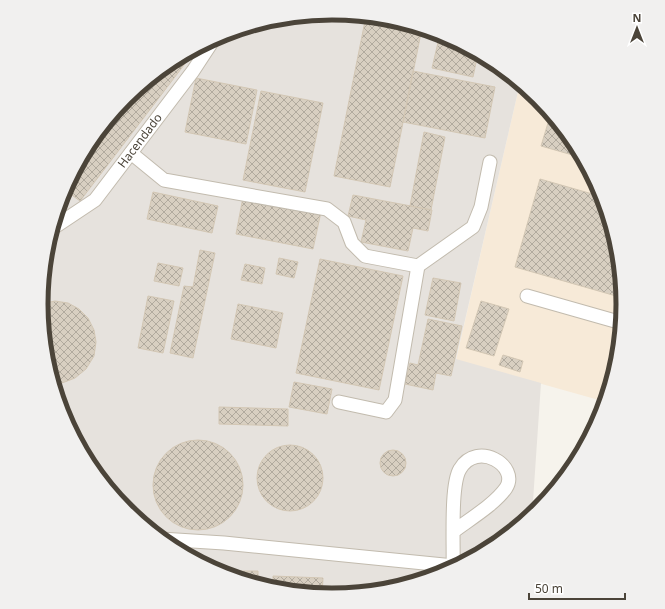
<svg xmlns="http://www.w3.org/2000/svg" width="665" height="609" font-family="'Noto Sans',sans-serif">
  <defs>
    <pattern id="building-cross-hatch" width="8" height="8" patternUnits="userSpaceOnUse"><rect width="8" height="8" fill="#d8cfc1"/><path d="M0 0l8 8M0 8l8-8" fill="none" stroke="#b1aa9e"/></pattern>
  </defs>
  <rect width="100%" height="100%" fill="#f6f3ec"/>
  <!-- commercial -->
  <path fill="#f7ead8" d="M520 83 539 99 575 143 602 193 618 248 624 305 618 362 606 402 456 360Z"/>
  <!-- industrial -->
  <path fill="#e6e2dd" d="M333 13 390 19 444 35 495 62 520 83 456 359 541 383 532 516 494 547 444 574 389 590 332 596 275 590 221 574 170 547 126 510 90 466 63 416 47 361 41 304 47 247 63 193 90 142 127 98 171 62 221 35 276 19Z"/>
  <!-- building -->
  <path fill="url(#building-cross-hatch)" stroke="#d3c7b4" d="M299 16 295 24 282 18Z
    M366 16 390 19 422 28 390 187 334 176Z
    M440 34 478 53 473 77 432 68Z
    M197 48 80 201 65 190 90 142 127 98 171 62Z
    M413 71 495 87 485 138 403 122Z
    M196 78 257 90 246 144 185 132Z
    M261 91 323 103 305 192 243 180Z
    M551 113 575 143 583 158 541 146Z
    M424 132 445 137 431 210 410 206Z
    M540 179 603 197 618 248 623 298 515 267Z
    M153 192 218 206 212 233 147 219Z
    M353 195 432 210 428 231 413 228 408 251 361 242 366 220 348 216Z
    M243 197 321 212 313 249 236 234Z
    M200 250 215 253 193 358 170 353 184 286 193 287Z
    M279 258 298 262 294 278 276 274Z
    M320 259 403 276 379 390 296 373Z
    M158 263 183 268 179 286 154 281Z
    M245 264 265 268 262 284 241 280Z
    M433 278 461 283 454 321 425 315Z
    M148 296 174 301 163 353 138 348Z
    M55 301 68 303 79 309 88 318 94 330 96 342 94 356 86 369 75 378 62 383H53L47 361 41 304Z
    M481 301 509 309 494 356 466 348Z
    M238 304 283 313 276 348 231 339Z
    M428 319 462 326 451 376 436 373 433 390 405 384 410 363 418 365Z
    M503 355 523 361 520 372 499 365Z
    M294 382 332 389 327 414 289 407Z
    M219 407 288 409V426L219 424Z
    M153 485a45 45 0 1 1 90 0a45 45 0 1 1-90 0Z
    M257 478a33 33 0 1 1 66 0a33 33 0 1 1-66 0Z
    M380 463a13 13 0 1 1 26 0a13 13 0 1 1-26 0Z
    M234 571H258V585L234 578Z
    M273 576 323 578 322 595 273 590Z"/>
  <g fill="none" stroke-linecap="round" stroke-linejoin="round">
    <!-- minor casing -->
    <g stroke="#c2bbae" stroke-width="15">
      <g id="minor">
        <path d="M131 153 164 180 327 209 344 222 352 243 365 256 418 266 473 227 481 207 490 162"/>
        <path id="s1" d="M53 228 95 200 193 71 214 39"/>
        <path d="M527 296 622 323"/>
        <path d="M339 402 386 412 395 400 418 266"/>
        <path d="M161 539 224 543 454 566"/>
        <path d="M453 569C454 547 450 485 460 469 477 440 520 466 506 488 495 504 470 519 454 531"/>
      </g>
    </g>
    <!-- minor -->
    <use href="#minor" stroke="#fff" stroke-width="13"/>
  </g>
  <g text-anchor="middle" stroke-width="3" stroke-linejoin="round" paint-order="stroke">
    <!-- street labels -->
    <g font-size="12" fill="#4b4439" stroke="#fff">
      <text dy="4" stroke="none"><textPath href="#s1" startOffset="125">Hacendado</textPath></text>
    </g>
  </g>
  <!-- crop -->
  <path d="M0 0H665V609H0ZM48 304a284 284 0 1 1 568 0a284 284 0 1 1-568 0Z" fill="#f1f0ef" fill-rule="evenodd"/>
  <path fill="none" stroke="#4b4439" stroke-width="5" d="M48 304a284 284 0 1 1 568 0a284 284 0 1 1-568 0Z"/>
  <!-- north arrow -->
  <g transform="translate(637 28)" stroke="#ffffff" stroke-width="3" paint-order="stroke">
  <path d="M0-3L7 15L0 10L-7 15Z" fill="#4b4439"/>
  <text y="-6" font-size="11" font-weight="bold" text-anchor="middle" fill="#4b4439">N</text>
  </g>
  <!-- scale -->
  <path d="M529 593v6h96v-6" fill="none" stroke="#4b4439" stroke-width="2"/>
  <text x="535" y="593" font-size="12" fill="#4b4439" stroke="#ffffff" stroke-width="3" paint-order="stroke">50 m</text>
</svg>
